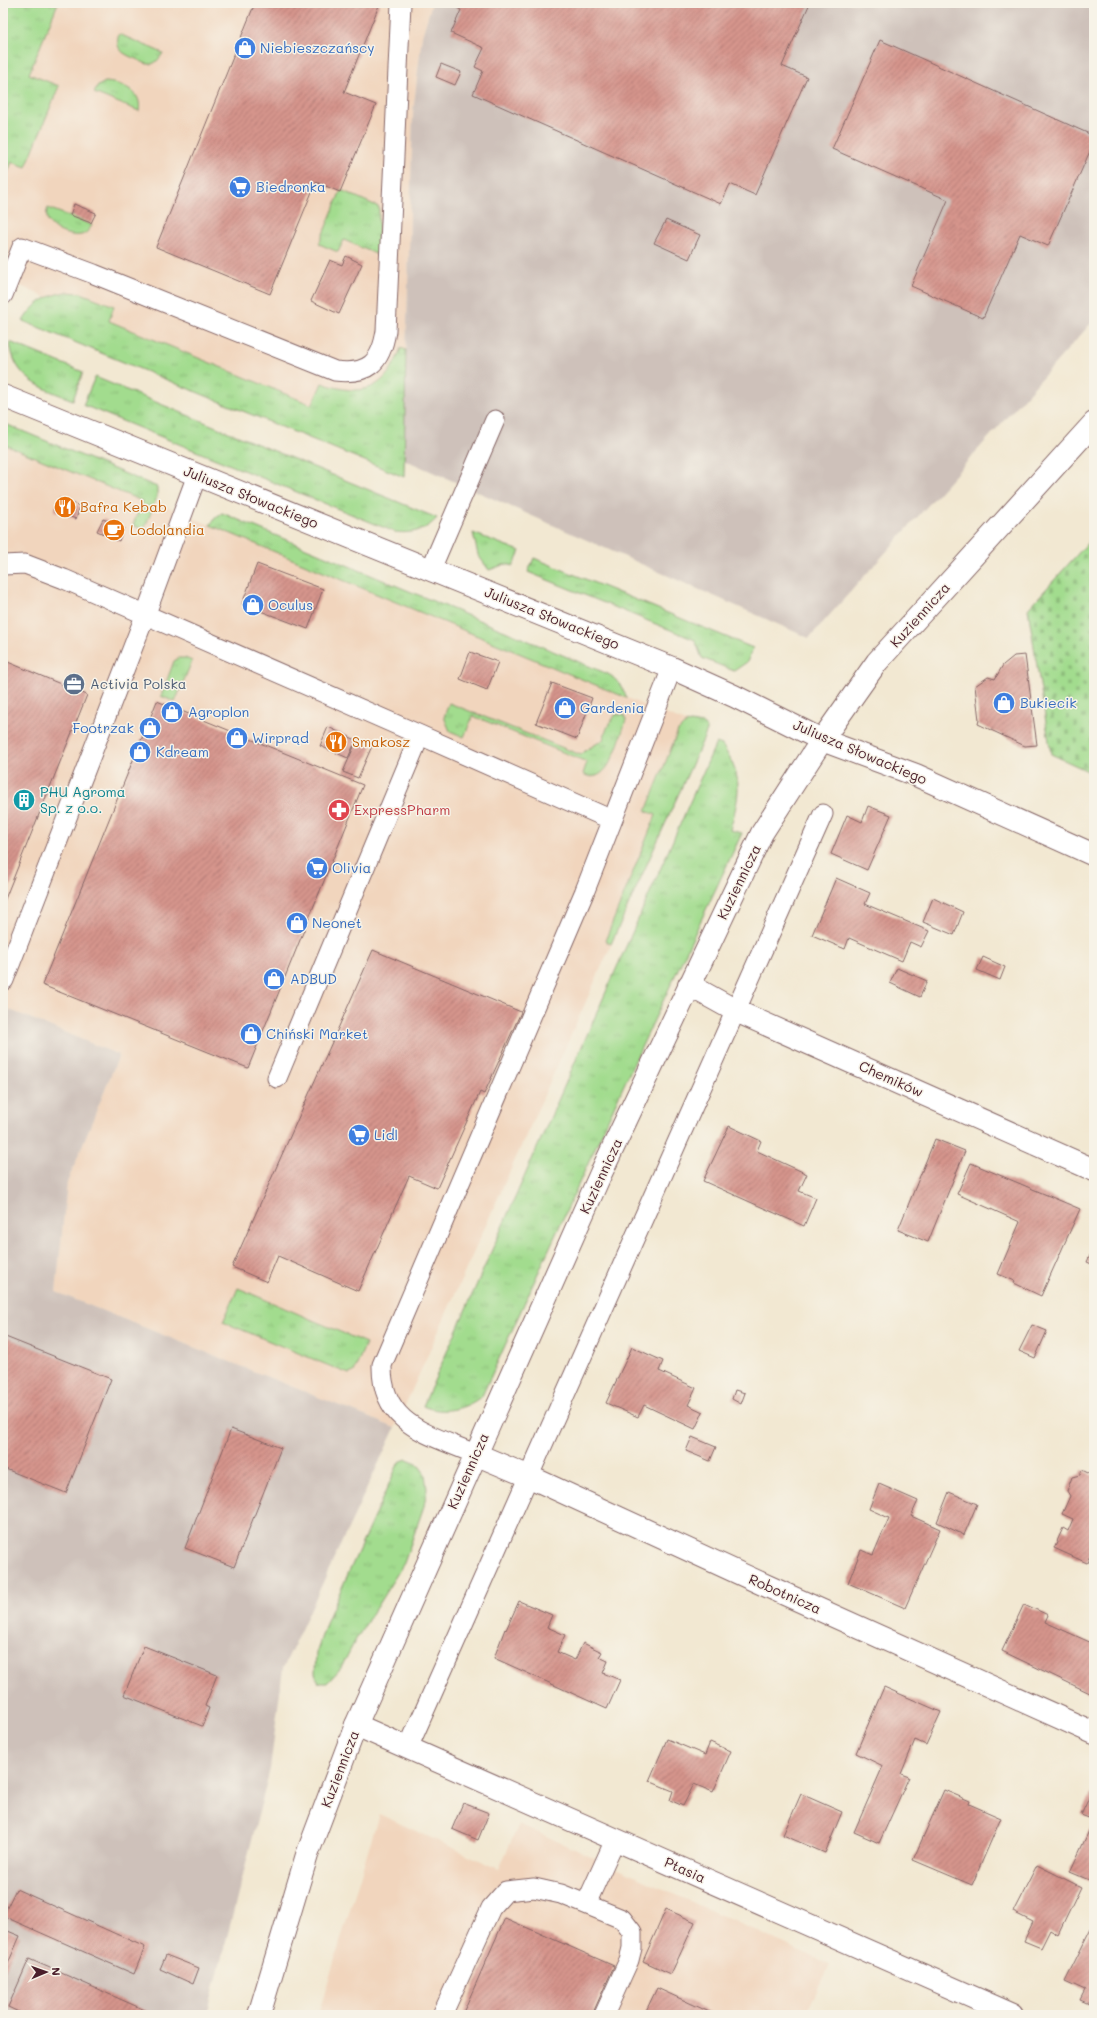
<svg xmlns="http://www.w3.org/2000/svg" width="1097" height="2018" font-family="Mali,sans-serif">
  <defs>
    <pattern id="grass-tufts" width="24" height="20" patternUnits="userSpaceOnUse"><rect width="24" height="20" fill="#a2dc8e"/><path d="M3 7l-1-3M5 7V3M7 7l1-3M15 17l-1-3M17 17v-4M19 17l1-3" fill="none" stroke="#8dbc7b"/></pattern>
    <pattern id="cemetery-stones" width="16" height="16" patternUnits="userSpaceOnUse"><rect width="16" height="16" fill="#a2dc8e"/><path d="M2 7V4a2 2 0 0 1 4 0v3zM10 15v-3a2 2 0 0 1 4 0v3z" fill="#8dbc7b"/></pattern>
    <pattern id="building-hatch" width="6" height="6" patternUnits="userSpaceOnUse"><rect width="6" height="6" fill="#d5948c"/><path d="M-1 1l2-2M0 6l6-6M5 7l2-2" fill="none" stroke="#af7873"/></pattern>
  </defs>
  <rect width="100%" height="100%" fill="#f7f3e8"/>
  <filter id="ink" filterUnits="userSpaceOnUse"><feTurbulence type="fractalNoise" baseFrequency=".025" numOctaves="2"/><feDisplacementMap in="SourceGraphic" scale="8" xChannelSelector="R" yChannelSelector="G"/><feConvolveMatrix kernelMatrix="1 2 1 2 8 2 1 2 1" color-interpolation-filters="sRGB"/></filter>
  <filter id="wash" filterUnits="userSpaceOnUse"><feTurbulence type="fractalNoise" baseFrequency=".012" numOctaves="4" result="noise"/><feDisplacementMap in="SourceGraphic" scale="16" xChannelSelector="R" yChannelSelector="G"/><feGaussianBlur stdDeviation="0.9" result="paint"/><feColorMatrix in="noise" values="0 0 0 0 0 0 0 0 0 0 0 0 0 0 0 0 0 1.4 0 .05"/><feComposite in="paint" operator="in"/></filter>
  <g filter="url(#wash)">
    <rect width="100%" height="100%" fill="#f2e8d2"/>
    <!-- built -->
    <path fill="#f1d5bd" d="M3 3H432L422 36 413 113 403 459 3 278Z
      M3 436 210 525 707 731 395 1428 56 1292 67 1183 119 1055 3 1007Z
      M379 1814 499 1869 519 1824 829 1964 806 2015H318Z"/>
    <!-- industrial -->
    <path fill="#cec1ba" d="M432 3H1094V320L809 638 403 459 413 113 422 36Z
      M3 1007 119 1055 67 1183 56 1292 395 1428 283 1668 270 1769 207 2015H3Z"/>
    <!-- grass -->
    <path fill="url(#grass-tufts)" stroke="#767e5c" d="M3 3H58L29 74 59 86 26 167 12 162 3 184Z
      M119 34 163 53C160 58 157 62 152 64 146 65 141 61 136 59 123 54 114 49 119 34Z
      M105 82C122 83 143 91 139 111L94 93 98 86Z
      M341 190 379 207 378 255 344 240 338 252 319 244Z
      M48 208 92 225C89 230 86 234 81 235 66 238 40 225 48 208Z
      M66 292 81 293 114 306 109 321 312 405 322 383C363 398 386 390 401 348L406 350 404 477 23 321C33 304 47 295 66 292Z
      M10 342 83 372 73 400C42 388 14 380 10 342Z
      M95 377 437 518C426 531 411 534 395 532L83 405Z
      M3 423 157 487V497L144 530 133 525 142 501 3 444Z
      M222 513 608 674C618 680 622 687 627 698L210 525 216 517Z
      M473 533 520 551 513 566 506 564 489 570 478 555Z
      M534 558 753 648 747 662 734 671 702 658 695 640 528 572Z
      M179 658H185L192 661 175 702 161 696 174 661Z
      M449 703 581 755 586 750 603 740 607 728 616 714 624 715 626 720C620 737 609 789 583 774L587 762 473 716 464 737 450 731 444 717Z
      M690 722 703 724 707 728V731L611 944 605 941 656 815 646 811 678 731 684 725Z
      M716 743 722 745C744 779 740 792 730 830L742 833 633 1065 482 1396C466 1409 443 1415 423 1406Z
      M238 1288 366 1343 354 1372 349 1374 223 1322Z
      M407 1459 417 1463 425 1474 427 1489 424 1506 404 1563 355 1641 341 1668 327 1683H319L315 1673 316 1653 328 1618 399 1462Z"/>
    <!-- cemetery -->
    <path fill="url(#cemetery-stones)" stroke="#767e5c" d="M1094 536V774L1051 754 1028 609Z"/>
    <g id="blocks">
      <!-- building -->
      <path fill="url(#building-hatch)" d="M255 3H380L344 92 376 105 340 192 316 182 270 294 156 247Z
        M459 3H810L782 66 807 77 755 195 730 184 721 204 473 94 483 71 475 67 484 48 451 33 461 10 457 8Z
        M880 40 1094 136V142L1048 246 1020 234 983 318 911 286 948 200 832 149Z
        M441 64 461 72 455 85 436 77Z
        M74 204 96 213 91 223 70 215Z
        M666 220 700 235 689 259 654 243Z
        M346 256 362 264 339 314 311 301 330 260 342 265Z
        M59 498 80 506 76 519 54 511Z
        M103 519 124 528 119 541 97 531Z
        M257 564 323 589 308 629 242 604Z
        M470 652 498 662 487 690 460 679Z
        M1025 655 1037 745 1025 746 978 724 979 720 975 686 988 677 995 679 1003 665 1014 656Z
        M3 660 87 695 3 904Z
        M552 683 592 698 577 739 536 723Z
        M157 701 363 785 248 1068 42 985Z
        M328 727 356 740 348 758 320 746Z
        M357 740 372 746 358 778 343 772Z
        M868 806 891 815 867 870 831 854 847 815 862 822Z
        M836 878 870 893 865 904 929 931 921 947 910 942 902 961 849 938 845 949 812 935Z
        M933 898 963 912 954 935 923 922Z
        M373 950 521 1012 484 1094 480 1092 437 1188 409 1176 358 1291 278 1256 267 1282 232 1267Z
        M983 957 1005 967 1000 980 977 970Z
        M897 968 927 981 920 997 890 983Z
        M729 1126 761 1141 757 1151 807 1174 799 1191 816 1198 804 1226 703 1181Z
        M935 1139 965 1151 928 1242 898 1230Z
        M971 1163 1080 1209 1041 1296 1014 1283 1015 1281 998 1274 1020 1222 957 1194Z
        M1094 1247V1265L1087 1262Z
        M1032 1325 1047 1331 1035 1358 1019 1351Z
        M3 1336 111 1379 66 1493 3 1468Z
        M632 1347 663 1361 659 1371 696 1388 688 1405 703 1412 695 1429 644 1405 638 1417 606 1403Z
        M735 1390 745 1393 741 1404 732 1399Z
        M231 1429 281 1448 234 1567 185 1548Z
        M692 1437 716 1447 710 1461 686 1451Z
        M1082 1470 1094 1476V1546L1087 1563 1054 1548 1063 1528 1068 1531 1073 1519 1062 1514 1070 1496 1067 1491 1072 1477 1080 1475Z
        M879 1484 918 1501 911 1516 940 1529 905 1608 848 1583 861 1550 873 1555 889 1518 869 1509Z
        M949 1492 977 1504 964 1535 937 1522Z
        M519 1601 552 1615 547 1627 565 1635 557 1652 575 1660 583 1643 602 1652 599 1657 608 1661 603 1673 620 1680 607 1709 494 1658 505 1629 506 1630Z
        M1024 1604 1048 1615 1045 1622 1094 1644V1695L1002 1651Z
        M144 1646 217 1675 205 1706 209 1708 202 1726 124 1695Z
        M884 1687 941 1712 926 1745 915 1740 901 1774 909 1777 879 1843 854 1832 883 1766 856 1753Z
        M667 1739 705 1755 710 1742 731 1751 713 1792 694 1784 683 1806 670 1800 673 1791 649 1781Z
        M1094 1787V1882L1070 1872 1094 1820 1081 1815Z
        M944 1790 970 1801 969 1804 1001 1818 972 1885 913 1860Z
        M801 1794 842 1812 825 1853 783 1835Z
        M463 1803 489 1813 478 1840 452 1829Z
        M1037 1865 1081 1887 1058 1935 1050 1930 1041 1948 1024 1941 1033 1922 1013 1912Z
        M16 1889 145 1947 134 1974 3 1916Z
        M666 1909 695 1922 671 1974 643 1961Z
        M505 1918 614 1966 592 2015H462Z
        M3 1929 20 1936 3 1975Z
        M1091 1929H1094V2006L1080 2000 1085 1990 1065 1981Z
        M166 1955 199 1968 193 1984 160 1969Z
        M29 1959 50 1968 156 2015H25L8 2007Z
        M657 1988 716 2015H644Z"/>
    </g>
  </g>
  <g filter="url(#ink)">
    <use href="#blocks" fill-opacity="0" stroke="#856565" stroke-width="1"/>
    <g fill="none" stroke-linecap="round" stroke-linejoin="round">
      <!-- service casing -->
      <g stroke="#856565" stroke-width="21">
        <path id="service" d="M3 295 22 247 94 274 335 371C368 375 381 363 386 331L401 3
          M3 565 25 564 64 579 420 735 277 1078
          M431 569 495 420
          M420 735 612 820
          M3 979 4 980 145 616 197 475
          M475 1454C430 1434 381 1426 382 1365L584 893 672 668
          M408 1748 823 814
          M586 1904 615 1840
          M442 2015 491 1908 506 1891 534 1888 561 1894 622 1919 632 1932V1948L629 1960 604 2015"/>
      </g>
      <!-- minor casing -->
      <g stroke="#856565" stroke-width="24">
        <path id="minor" d="M689 985 736 1011 1094 1170
          M475 1454 530 1477 767 1586 1094 1733
          M356 1725 1013 2015"/>
      </g>
      <!-- tertiary casing -->
      <g stroke="#856565" stroke-width="24">
        <path id="tertiary" d="M3 396 672 668 734 696 822 740 916 775 1094 855"/>
      </g>
      <!-- secondary casing -->
      <g stroke="#856565" stroke-width="24">
        <path id="secondary" d="M259 2015 307 1855 356 1725 601 1173 762 833 822 740 877 662 1094 423"/>
      </g>
      <!-- service -->
      <use href="#service" stroke="#fff" stroke-width="19"/>
      <!-- minor -->
      <use href="#minor" stroke="#fff" stroke-width="22"/>
      <!-- tertiary -->
      <use href="#tertiary" stroke="#fff" stroke-width="22"/>
      <!-- secondary -->
      <use href="#secondary" stroke="#fff" stroke-width="22"/>
    </g>
  </g>
  <!-- icons -->
  <defs>
    <g id="shop-disc" transform="scale(1.15)"><circle r="9.5" fill="#3f7fe0" stroke="#f7f3e8"/><path d="M-5-2.5h2.3a2.7 3.5 0 0 1 5.4 0H5L5.5 6h-11ZM-1.5-2.5h3a1.5 2.3 0 0 0-3 0Z" fill="#fff"/></g>
    <g id="supermarket-disc" transform="scale(1.15)"><circle r="9.5" fill="#3f7fe0" stroke="#f7f3e8"/><path d="M-6-5.5h2.5l.6 2H6L4.5 2H-2.5L-4.4-4H-6ZM-1.5 3.2a1.3 1.3 0 1 0 .1 0ZM3 3.2a1.3 1.3 0 1 0 .1 0Z" fill="#fff"/></g>
    <g id="restaurant-disc" transform="scale(1.15)"><circle r="9.5" fill="#e8710a" stroke="#f7f3e8"/><path d="M-5-6h1v4h1v-4h1v4h1v-4h1v5L-1.5 .5V6h-2V.5L-5-1ZM5-6V6H3V1.5H1.5Q1.5-4 5-6Z" fill="#fff"/></g>
    <g id="cafe-disc" transform="scale(1.15)"><circle r="9.5" fill="#e8710a" stroke="#f7f3e8"/><path d="M-5.5-4.5H6V0H3Q3 3.5 0 3.5H-2.5Q-5.5 3.5-5.5 0ZM3-3.2v2h1.7v-2ZM-6 4.5H4V6H-6Z" fill="#fff"/></g>
    <g id="office-disc" transform="scale(1.15)"><circle r="9.5" fill="#5c6f8a" stroke="#f7f3e8"/><path d="M-6-3h4V-5.5h4V-3h4V5H-6ZM-1-4.5V-3h2v-1.5ZM-6 0V1H6V0Z" fill="#fff"/></g>
    <g id="building-disc" transform="scale(1.15)"><circle r="9.5" fill="#0f9aa8" stroke="#f7f3e8"/><path d="M-4-6H4V6H1V3H-1V6H-4ZM-2.5-4.3h1.7v1.8h-1.7ZM.8-4.3h1.7v1.8H.8ZM-2.5-1h1.7V.8h-1.7ZM.8-1h1.7V.8H.8Z" fill="#fff"/></g>
    <g id="pharmacy-disc" transform="scale(1.15)"><circle r="9.5" fill="#e0444e" stroke="#f7f3e8"/><path d="M-2-6h4v4h4v4h-4v4h-4v-4h-4v-4h4Z" fill="#fff"/></g>
  </defs>
  <g fill-rule="evenodd">
    <use href="#shop-disc" x="245" y="48"/>
    <use href="#supermarket-disc" x="240" y="187"/>
    <use href="#restaurant-disc" x="65" y="507"/>
    <use href="#cafe-disc" x="114" y="530"/>
    <use href="#shop-disc" x="253" y="605"/>
    <use href="#office-disc" x="74" y="684"/>
    <use href="#shop-disc" x="1004" y="703"/>
    <use href="#shop-disc" x="565" y="708"/>
    <use href="#shop-disc" x="172" y="712"/>
    <use href="#shop-disc" x="150" y="728"/>
    <use href="#shop-disc" x="237" y="738"/>
    <use href="#restaurant-disc" x="336" y="742"/>
    <use href="#shop-disc" x="140" y="752"/>
    <use href="#building-disc" x="24" y="800"/>
    <use href="#pharmacy-disc" x="339" y="810"/>
    <use href="#supermarket-disc" x="317" y="868"/>
    <use href="#shop-disc" x="297" y="923"/>
    <use href="#shop-disc" x="274" y="979"/>
    <use href="#shop-disc" x="251" y="1034"/>
    <use href="#supermarket-disc" x="359" y="1135"/>
  </g>
  <g text-anchor="middle" stroke-width="3" stroke-linejoin="round" paint-order="stroke">
    <!-- shop labels -->
    <g font-size="14" fill="#366cbe" stroke="#f7f3e8" text-anchor="start">
      <text x="260" y="53">Niebieszczańscy</text>
      <text x="256" y="192">Biedronka</text>
      <text x="268" y="610">Oculus</text>
      <text x="1020" y="708">Bukiecik</text>
      <text x="580" y="713">Gardenia</text>
      <text x="188" y="717">Agroplon</text>
      <text x="134" y="733" text-anchor="end">Footrzak</text>
      <text x="252" y="743">Wirprąd</text>
      <text x="156" y="757">Kdream</text>
      <text x="332" y="873">Olivia</text>
      <text x="312" y="928">Neonet</text>
      <text x="290" y="984">ADBUD</text>
      <text x="266" y="1039">Chiński Market</text>
      <text x="374" y="1140">Lidl</text>
    </g>
    <!-- street labels -->
    <g font-size="14" fill="#4a1f2b" stroke="#f7f3e8">
      <text transform="translate(251 497) rotate(22)" y="5">Juliusza Słowackiego</text>
      <text transform="translate(920 615) rotate(-48)" y="5">Kuziennicza</text>
      <text transform="translate(552 618) rotate(22)" y="5">Juliusza Słowackiego</text>
      <text transform="translate(860 752) rotate(23)" y="5">Juliusza Słowackiego</text>
      <text transform="translate(739 882) rotate(-64)" y="5">Kuziennicza</text>
      <text transform="translate(891 1079) rotate(24)" y="5">Chemików</text>
      <text transform="translate(601 1176) rotate(-65)" y="5">Kuziennicza</text>
      <text transform="translate(468 1471) rotate(-66)" y="5">Kuziennicza</text>
      <text transform="translate(785 1594) rotate(24)" y="5">Robotnicza</text>
      <text transform="translate(340 1769) rotate(-69)" y="5">Kuziennicza</text>
      <text transform="translate(685 1870) rotate(24)" y="5">Ptasia</text>
    </g>
    <!-- food labels -->
    <g font-size="14" fill="#c56008" stroke="#f7f3e8" text-anchor="start">
      <text x="80" y="512">Bafra Kebab</text>
      <text x="130" y="535">Lodolandia</text>
      <text x="352" y="747">Smakosz</text>
    </g>
    <!-- service labels -->
    <g font-size="14" fill="#4e5e75" stroke="#f7f3e8" text-anchor="start">
      <text x="90" y="689">Activia Polska</text>
    </g>
    <!-- culture labels -->
    <g font-size="14" fill="#0d838f" stroke="#f7f3e8" text-anchor="start">
      <text x="40" y="797">PHU Agroma<tspan x="40" dy="16">Sp. z o.o.</tspan></text>
    </g>
    <!-- health labels -->
    <g font-size="14" fill="#be3a42" stroke="#f7f3e8" text-anchor="start">
      <text x="354" y="815">ExpressPharm</text>
    </g>
  </g>
  <!-- margin -->
  <rect width="1097" height="2018" fill="none" stroke="#f7f3e8" stroke-width="16"/>
  <!-- north arrow -->
  <g transform="translate(46 1972) rotate(88)" stroke="#f7f3e8" stroke-width="3" paint-order="stroke">
  <path d="M0-3L7 15L0 10L-7 15Z" fill="#4a1f2b"/>
  <text y="-6" font-size="11" font-weight="bold" text-anchor="middle" fill="#4a1f2b">N</text>
  </g>
</svg>
